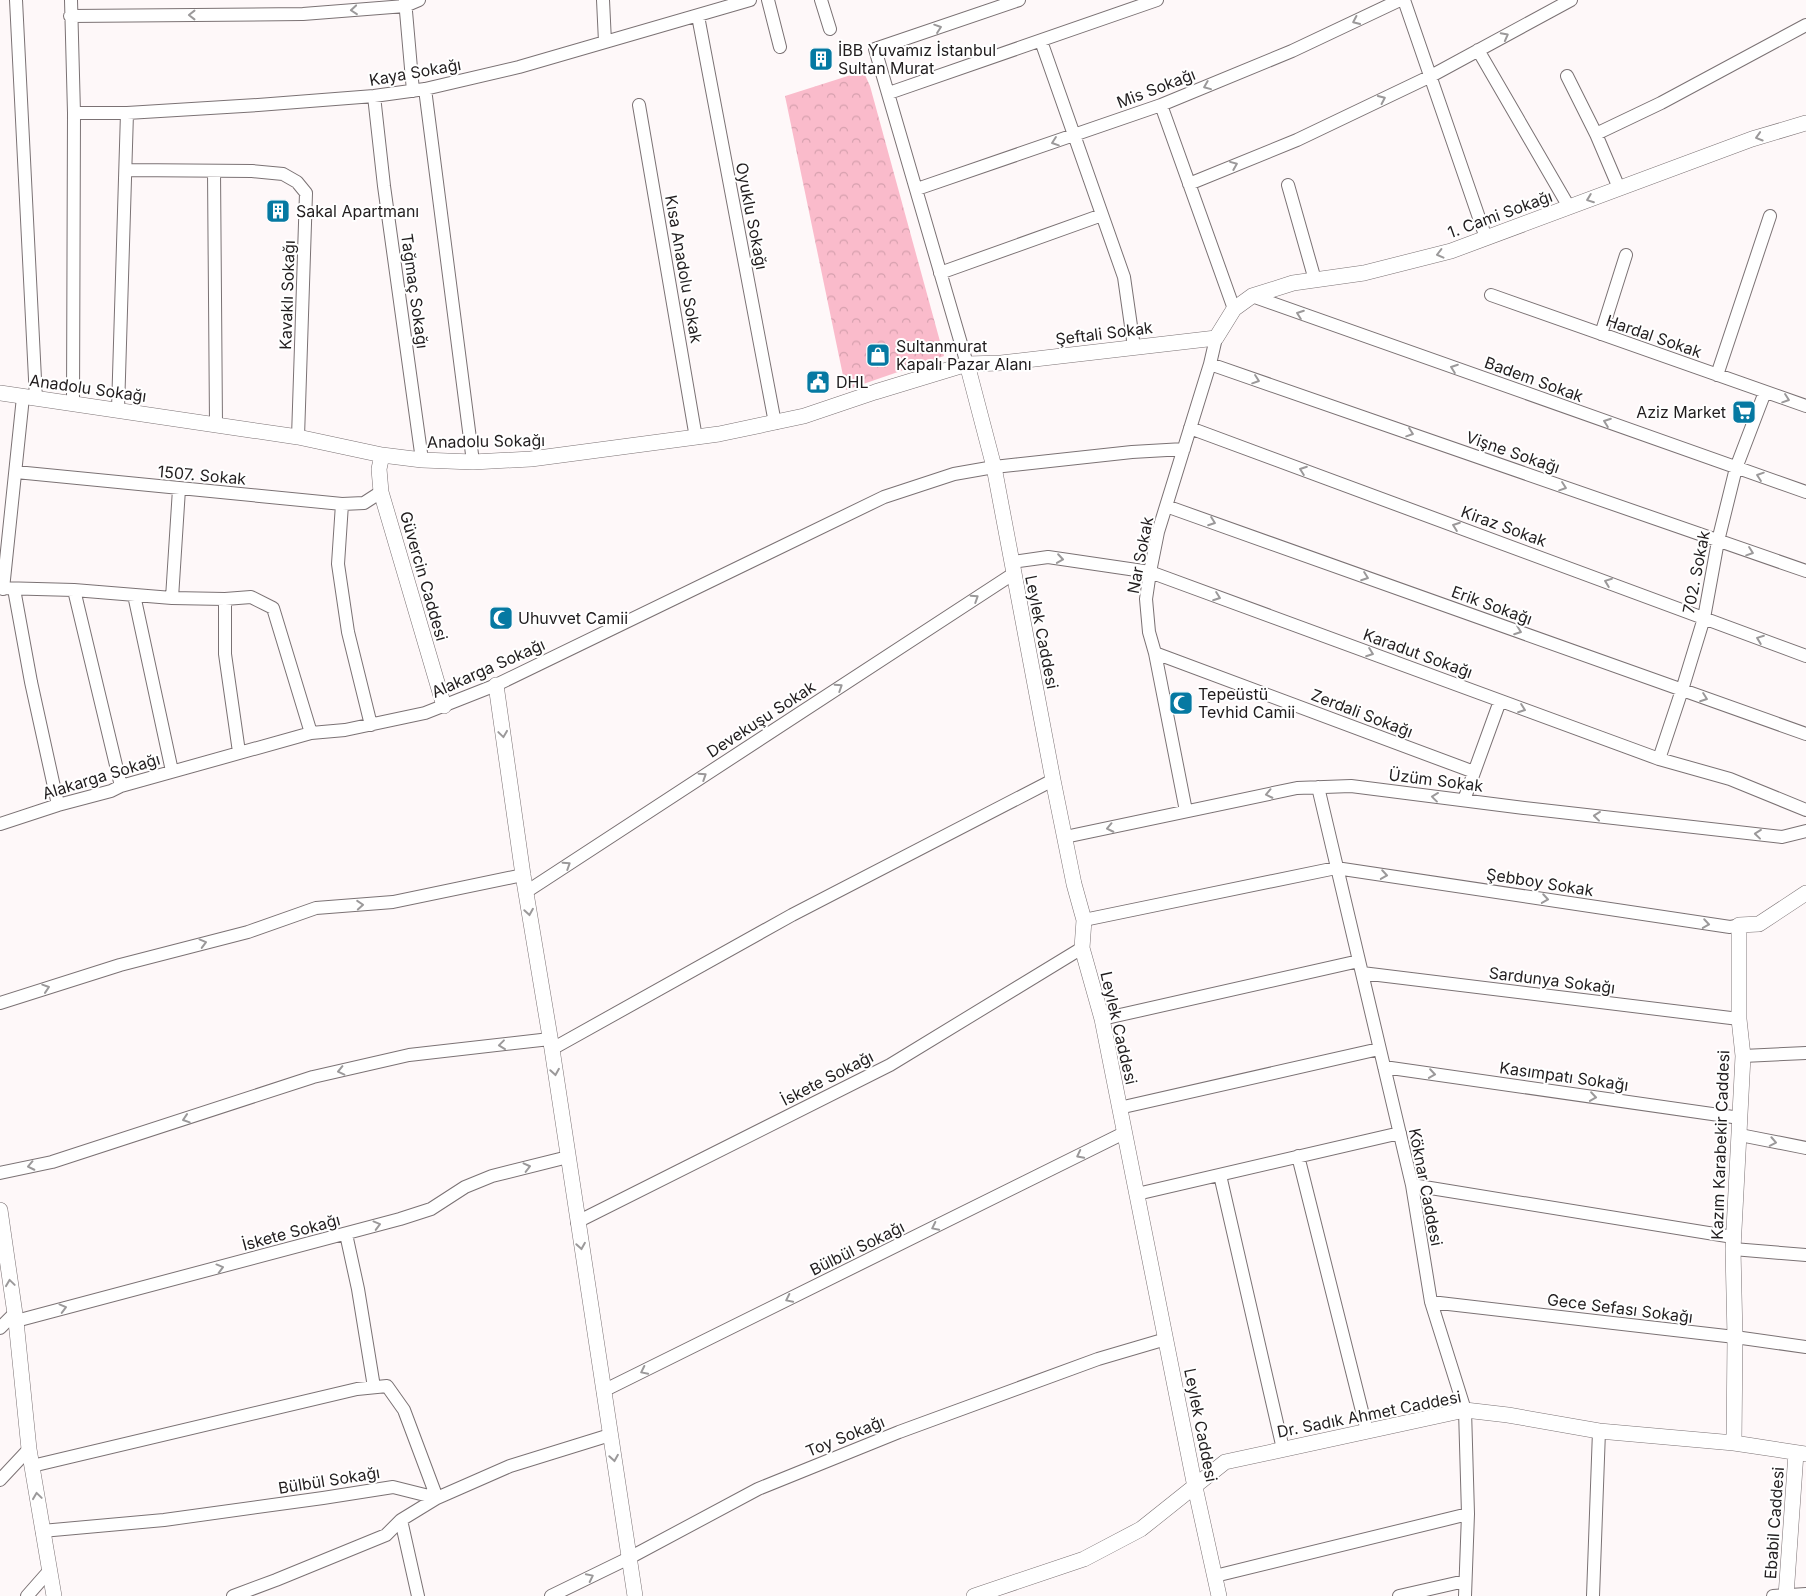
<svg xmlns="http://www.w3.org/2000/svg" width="1806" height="1596" font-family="Inter,sans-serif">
  <defs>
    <pattern id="park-crowns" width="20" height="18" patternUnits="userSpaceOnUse" patternTransform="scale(1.25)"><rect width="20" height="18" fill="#fabbcb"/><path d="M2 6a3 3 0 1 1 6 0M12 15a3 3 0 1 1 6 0" fill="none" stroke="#d6a0ae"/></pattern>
  </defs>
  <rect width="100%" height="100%" fill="#fef8f9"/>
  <!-- park -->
  <path fill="url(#park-crowns)" d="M851 75H865L870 86 944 356 846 390 785 96Z"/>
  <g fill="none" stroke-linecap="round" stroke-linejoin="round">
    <!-- minor casing -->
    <g stroke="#7b7274" stroke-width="14">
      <path id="minor" d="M16 0 36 399
        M71 0 74 113 73 403
        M405 0 413 91
        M603 0 605 42
        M768 0 780 47
        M821 0 830 29
        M1404 0 1486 238
        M70 16 303 14 405 6 419 0
        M698 16 775 423
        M1041 41 1124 277 1134 347
        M1478 50 1569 207
        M1567 76 1596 134 1661 103 1806 25
        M425 89 473 462
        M889 93 1157 0
        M374 96 384 186 422 460
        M639 105 696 438
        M1161 105 1234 309
        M74 113H127L258 105 374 96 425 89 519 67 750 0
        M1596 134 1619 188
        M126 170 252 171 283 174 297 182 306 193 298 437
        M214 171 216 424
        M1189 184 1297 140 1431 76 1571 0
        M1288 185 1315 280
        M917 189 1161 105 1292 51 1400 0
        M940 273 1102 215
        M1491 295 1806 406
        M1252 296 1806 492
        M1601 334 1626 255
        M967 364 875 49 1019 0
        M1210 364 1806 571
        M1717 375 1770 216
        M118 409 127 113
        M1190 428 1806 656
        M16 472 342 504 364 503 381 492
        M342 504 338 564 348 632 371 725
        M1166 506 1806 734
        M1012 562 1048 557 1150 572 1659 759 1730 779 1806 810
        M0 588 74 590 172 598 225 599 251 597 273 608 311 733
        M3 589 23 397
        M14 589 31 682 58 805
        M74 590 121 786
        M134 595 172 771
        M172 598 179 489
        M225 599V654L239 752
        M1155 653 1474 772
        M1659 759 1682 690 1704 618 1718 541 1736 468 1765 392
        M1318 787 1412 1185 1431 1302 1465 1410 1468 1514 1465 1596
        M1464 800 1500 701
        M1186 811 1155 653 1149 632 1146 599 1150 572 1158 532 1210 364 1216 338
        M0 824 58 805 111 791 121 786 311 733 345 730 425 713 496 685 884 497 954 474 994 467 1132 452 1184 449
        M1065 837 1297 788 1351 786 1524 808 1782 837 1806 831
        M526 892 1013 574
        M1084 920 1336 868 1730 927 1739 925
        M1362 973 1739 1019
        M0 1003 120 965 248 932 316 908 393 902 523 875
        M1102 1019 1359 961
        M552 1049 792 915 1053 780
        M1743 1056 1806 1053
        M1384 1067 1740 1118
        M1119 1108 1379 1049
        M1740 1135 1806 1148
        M1298 1156 1367 1431
        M0 1173 52 1162 313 1077 409 1055 550 1039
        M1220 1175 1283 1449
        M1412 1185 1733 1237
        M1137 1194 1400 1133
        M577 1222 890 1065 1082 948
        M346 1234 358 1289 374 1387
        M1733 1249 1806 1255
        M1431 1302 1735 1337 1806 1347
        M16 1321 400 1219 431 1209 465 1187 492 1176 568 1157
        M0 1328 15 1313
        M603 1391 1124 1133
        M32 1466 357 1389 387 1386 404 1410 437 1498 401 1520 386 1535 276 1580 233 1596
        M0 1480 29 1449
        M401 1520 418 1596
        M42 1531 164 1520 323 1498 393 1487 437 1498 510 1466 610 1435
        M1215 1576 1468 1514
        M27 1596 49 1571
        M551 1596 629 1558 758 1489 899 1432 1098 1359 1166 1339
        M1399 1596 1465 1581
        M1593 1596 1599 1431
        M1773 1596 1806 1594"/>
    </g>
    <!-- tertiary casing -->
    <g stroke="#7b7274" stroke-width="16">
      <path id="tertiary" d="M967 364 994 467 1053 780 1074 884 1084 920 1082 948 1102 1019 1195 1487 1219 1596
        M0 393 298 437 382 455 422 460 473 462 531 459 719 434 804 416 875 392 967 364 1001 363 1216 338 1234 309 1252 296 1293 283 1364 273 1451 251 1752 139 1806 123
        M382 455 379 469 381 492 444 706
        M496 685 523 875 552 1049 635 1596
        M0 1210 16 1321 29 1449 54 1596
        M1734 1443 1735 1337 1733 1249 1743 1056 1739 1019V925L1759 924 1806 893
        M974 1596 1084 1559 1141 1529 1225 1462 1465 1410 1508 1415 1599 1431 1734 1443 1806 1454
        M1786 1596 1796 1453"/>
    </g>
    <!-- minor -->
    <use href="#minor" stroke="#fff" stroke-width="12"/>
    <!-- tertiary -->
    <use href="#tertiary" stroke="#fff" stroke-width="15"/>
  </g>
  <!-- one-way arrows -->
  <defs><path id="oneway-chevron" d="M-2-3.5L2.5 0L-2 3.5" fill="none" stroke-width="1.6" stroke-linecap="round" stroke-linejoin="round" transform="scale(1.25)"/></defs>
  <g stroke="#9b999a">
    <use href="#oneway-chevron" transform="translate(354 10) rotate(175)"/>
    <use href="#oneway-chevron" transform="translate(192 15) rotate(180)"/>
    <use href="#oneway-chevron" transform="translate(1356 21) rotate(155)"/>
    <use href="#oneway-chevron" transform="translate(938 28) rotate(-19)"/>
    <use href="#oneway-chevron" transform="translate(1505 36) rotate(-28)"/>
    <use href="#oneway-chevron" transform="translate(1207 86) rotate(158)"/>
    <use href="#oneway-chevron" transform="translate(1382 99) rotate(-25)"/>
    <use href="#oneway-chevron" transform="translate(1759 137) rotate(163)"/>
    <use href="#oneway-chevron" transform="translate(1055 142) rotate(161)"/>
    <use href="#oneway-chevron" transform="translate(1234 165) rotate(-22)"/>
    <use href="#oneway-chevron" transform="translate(1590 199) rotate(159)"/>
    <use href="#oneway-chevron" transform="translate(1440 254) rotate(166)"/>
    <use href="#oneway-chevron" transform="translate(1300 314) rotate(-160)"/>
    <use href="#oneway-chevron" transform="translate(1454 368) rotate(-160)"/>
    <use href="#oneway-chevron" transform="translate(1256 380) rotate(19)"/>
    <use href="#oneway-chevron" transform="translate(1786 399) rotate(19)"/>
    <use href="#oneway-chevron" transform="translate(1607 422) rotate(-160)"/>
    <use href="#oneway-chevron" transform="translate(1410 433) rotate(19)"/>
    <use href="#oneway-chevron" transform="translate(1303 470) rotate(-160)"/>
    <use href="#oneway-chevron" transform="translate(1760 476) rotate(-161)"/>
    <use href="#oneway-chevron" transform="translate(1563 487) rotate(19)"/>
    <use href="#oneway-chevron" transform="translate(1212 522) rotate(20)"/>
    <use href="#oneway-chevron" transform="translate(1456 526) rotate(-160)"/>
    <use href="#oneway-chevron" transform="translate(1750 552) rotate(19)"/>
    <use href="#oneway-chevron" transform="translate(1060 559) rotate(8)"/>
    <use href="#oneway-chevron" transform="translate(1365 577) rotate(20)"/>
    <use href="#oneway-chevron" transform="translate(1608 582) rotate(-159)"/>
    <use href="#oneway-chevron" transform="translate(1217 597) rotate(20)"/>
    <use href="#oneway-chevron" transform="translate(975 598) rotate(-33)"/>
    <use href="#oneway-chevron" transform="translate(1518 631) rotate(20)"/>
    <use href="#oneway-chevron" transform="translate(1760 639) rotate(-159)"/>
    <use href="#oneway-chevron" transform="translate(1370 653) rotate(20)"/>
    <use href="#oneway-chevron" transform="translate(839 687) rotate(-33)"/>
    <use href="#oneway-chevron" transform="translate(1704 698) rotate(20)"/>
    <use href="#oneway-chevron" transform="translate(1522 709) rotate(20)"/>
    <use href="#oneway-chevron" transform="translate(503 734) rotate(82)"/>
    <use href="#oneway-chevron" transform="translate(703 776) rotate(-33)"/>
    <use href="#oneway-chevron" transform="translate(1269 794) rotate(168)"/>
    <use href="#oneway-chevron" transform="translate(1435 797) rotate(-173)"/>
    <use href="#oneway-chevron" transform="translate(1597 816) rotate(-174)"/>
    <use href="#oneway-chevron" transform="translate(1110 828) rotate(168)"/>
    <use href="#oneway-chevron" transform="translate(1758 834) rotate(-174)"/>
    <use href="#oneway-chevron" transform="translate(567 865) rotate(-33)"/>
    <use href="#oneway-chevron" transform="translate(1384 875) rotate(9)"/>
    <use href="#oneway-chevron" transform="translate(1545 899) rotate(9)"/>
    <use href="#oneway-chevron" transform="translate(360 905) rotate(-4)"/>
    <use href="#oneway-chevron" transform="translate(529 912) rotate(81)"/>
    <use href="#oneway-chevron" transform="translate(1706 924) rotate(9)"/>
    <use href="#oneway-chevron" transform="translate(203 943) rotate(-15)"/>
    <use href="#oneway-chevron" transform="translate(46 988) rotate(-18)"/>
    <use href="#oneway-chevron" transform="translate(502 1045) rotate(173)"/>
    <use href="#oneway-chevron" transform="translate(341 1071) rotate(167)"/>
    <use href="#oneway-chevron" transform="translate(555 1072) rotate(81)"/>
    <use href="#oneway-chevron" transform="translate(1432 1074) rotate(8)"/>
    <use href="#oneway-chevron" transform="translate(1593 1097) rotate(8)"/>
    <use href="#oneway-chevron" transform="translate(186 1119) rotate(162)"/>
    <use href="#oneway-chevron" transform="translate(1773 1142) rotate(11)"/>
    <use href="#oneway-chevron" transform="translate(1080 1155) rotate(153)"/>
    <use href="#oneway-chevron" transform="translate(31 1166) rotate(168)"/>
    <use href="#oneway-chevron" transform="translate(527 1167) rotate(-14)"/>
    <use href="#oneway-chevron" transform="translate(377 1225) rotate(-15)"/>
    <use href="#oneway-chevron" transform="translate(935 1227) rotate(154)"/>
    <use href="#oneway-chevron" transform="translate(581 1246) rotate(81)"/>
    <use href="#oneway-chevron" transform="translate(220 1268) rotate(-15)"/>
    <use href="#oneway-chevron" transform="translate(10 1283) rotate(-98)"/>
    <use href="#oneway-chevron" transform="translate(789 1299) rotate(154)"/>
    <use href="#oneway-chevron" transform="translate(63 1308) rotate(-15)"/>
    <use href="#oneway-chevron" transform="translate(644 1371) rotate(154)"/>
    <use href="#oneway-chevron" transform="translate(614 1458) rotate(81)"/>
    <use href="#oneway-chevron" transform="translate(37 1496) rotate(-98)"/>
    <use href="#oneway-chevron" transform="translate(590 1577) rotate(-26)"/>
  </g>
  <!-- icons -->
  <defs>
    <g id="building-square" transform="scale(1.25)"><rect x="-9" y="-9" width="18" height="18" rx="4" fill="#0679a2" stroke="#fff"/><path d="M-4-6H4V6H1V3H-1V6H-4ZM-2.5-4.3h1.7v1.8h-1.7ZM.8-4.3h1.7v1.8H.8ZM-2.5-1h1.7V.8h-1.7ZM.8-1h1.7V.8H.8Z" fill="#fff"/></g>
    <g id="shop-square" transform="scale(1.25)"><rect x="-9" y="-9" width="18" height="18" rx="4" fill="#0679a2" stroke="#fff"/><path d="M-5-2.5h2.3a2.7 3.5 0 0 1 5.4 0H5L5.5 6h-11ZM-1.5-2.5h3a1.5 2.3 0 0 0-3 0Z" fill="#fff"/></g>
    <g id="civic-square" transform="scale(1.25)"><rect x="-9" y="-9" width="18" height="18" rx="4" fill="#0679a2" stroke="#fff"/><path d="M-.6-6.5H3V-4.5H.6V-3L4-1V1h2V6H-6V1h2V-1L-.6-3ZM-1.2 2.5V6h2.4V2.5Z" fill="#fff"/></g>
    <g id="supermarket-square" transform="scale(1.25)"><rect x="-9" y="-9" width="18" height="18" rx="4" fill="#0679a2" stroke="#fff"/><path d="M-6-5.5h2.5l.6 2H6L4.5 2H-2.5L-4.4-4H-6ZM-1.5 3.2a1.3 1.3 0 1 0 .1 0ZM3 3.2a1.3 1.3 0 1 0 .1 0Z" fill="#fff"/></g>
    <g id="mosque-square" transform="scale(1.25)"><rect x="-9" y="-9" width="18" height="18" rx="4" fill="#0679a2" stroke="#fff"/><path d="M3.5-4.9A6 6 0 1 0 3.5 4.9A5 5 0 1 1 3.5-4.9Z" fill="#fff"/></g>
  </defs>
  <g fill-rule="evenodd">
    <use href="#building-square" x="821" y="59"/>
    <use href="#building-square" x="278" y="211"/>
    <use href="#shop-square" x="878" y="355"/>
    <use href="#civic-square" x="818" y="382"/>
    <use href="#supermarket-square" x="1744" y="412"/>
    <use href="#mosque-square" x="501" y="618"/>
    <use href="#mosque-square" x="1181" y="703"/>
  </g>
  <g text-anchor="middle" stroke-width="4" stroke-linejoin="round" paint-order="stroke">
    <!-- poi labels -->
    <g font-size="16" fill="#211d1e" stroke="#fff" text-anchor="start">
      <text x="838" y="56">İBB Yuvamız İstanbul<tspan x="838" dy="18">Sultan Murat</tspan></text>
      <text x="296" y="217">Sakal Apartmanı</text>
      <text x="896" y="352">Sultanmurat<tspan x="896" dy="18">Kapalı Pazar Alanı</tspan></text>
      <text x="836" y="388">DHL</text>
      <text x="1726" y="418" text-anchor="end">Aziz Market</text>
      <text x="518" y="624">Uhuvvet Camii</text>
      <text x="1198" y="700">Tepeüstü<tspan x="1198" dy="18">Tevhid Camii</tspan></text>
    </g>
    <!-- street labels -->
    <g font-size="16" fill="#211d1e" stroke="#fff">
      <text transform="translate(415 72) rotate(-10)" y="6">Kaya Sokağı</text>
      <text transform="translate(1156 88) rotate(-21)" y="6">Mis Sokağı</text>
      <text transform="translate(1500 214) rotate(-20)" y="6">1. Cami Sokağı</text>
      <text transform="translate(752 216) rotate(79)" y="6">Oyuklu Sokağı</text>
      <text transform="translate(684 269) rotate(80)" y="6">Kısa Anadolu Sokak</text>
      <text transform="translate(415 291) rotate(82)" y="6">Tağmaç Sokağı</text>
      <text transform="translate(287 295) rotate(-88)" y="6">Kavaklı Sokağı</text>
      <text transform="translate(1104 333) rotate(-7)" y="6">Şeftali Sokak</text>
      <text transform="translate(1654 336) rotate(19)" y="6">Hardal Sokak</text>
      <text transform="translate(1534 379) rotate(20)" y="6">Badem Sokak</text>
      <text transform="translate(88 388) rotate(8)" y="6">Anadolu Sokağı</text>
      <text transform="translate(486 441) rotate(-1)" y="6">Anadolu Sokağı</text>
      <text transform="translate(1513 452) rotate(19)" y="6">Vişne Sokağı</text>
      <text transform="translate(202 475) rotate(5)" y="6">1507. Sokak</text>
      <text transform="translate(1504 526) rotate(20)" y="6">Kiraz Sokak</text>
      <text transform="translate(1140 555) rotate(-79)" y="6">Nar Sokak</text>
      <text transform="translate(1696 572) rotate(-79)" y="6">702. Sokak</text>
      <text transform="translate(424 576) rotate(74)" y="6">Güvercin Caddesi</text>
      <text transform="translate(1492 605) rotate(20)" y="6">Erik Sokağı</text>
      <text transform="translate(1042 632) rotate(79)" y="6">Leylek Caddesi</text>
      <text transform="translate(1418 653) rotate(20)" y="6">Karadut Sokağı</text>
      <text transform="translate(488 668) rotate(-24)" y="6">Alakarga Sokağı</text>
      <text transform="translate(1362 713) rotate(21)" y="6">Zerdali Sokağı</text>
      <text transform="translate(761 719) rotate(-33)" y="6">Devekuşu Sokak</text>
      <text transform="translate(101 776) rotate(-17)" y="6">Alakarga Sokağı</text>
      <text transform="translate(1436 780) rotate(7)" y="6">Üzüm Sokak</text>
      <text transform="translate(1540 882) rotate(9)" y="6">Şebboy Sokak</text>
      <text transform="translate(1552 980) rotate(7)" y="6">Sardunya Sokağı</text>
      <text transform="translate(1119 1028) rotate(77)" y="6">Leylek Caddesi</text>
      <text transform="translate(1564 1076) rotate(8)" y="6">Kasımpatı Sokağı</text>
      <text transform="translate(827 1078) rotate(-27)" y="6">İskete Sokağı</text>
      <text transform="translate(1720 1145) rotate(-88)" y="6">Kazım Karabekir Caddesi</text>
      <text transform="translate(1426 1187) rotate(79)" y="6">Köknar Caddesi</text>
      <text transform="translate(291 1232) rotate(-15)" y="6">İskete Sokağı</text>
      <text transform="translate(857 1248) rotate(-26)" y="6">Bülbül Sokağı</text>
      <text transform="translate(1620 1308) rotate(7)" y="6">Gece Sefası Sokağı</text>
      <text transform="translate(1369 1414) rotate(-11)" y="6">Dr. Sadık Ahmet Caddesi</text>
      <text transform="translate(1201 1425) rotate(79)" y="6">Leylek Caddesi</text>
      <text transform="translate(845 1436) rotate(-22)" y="6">Toy Sokağı</text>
      <text transform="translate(329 1480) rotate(-9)" y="6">Bülbül Sokağı</text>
      <text transform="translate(1774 1523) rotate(-86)" y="6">Ebabil Caddesi</text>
    </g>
  </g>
</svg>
